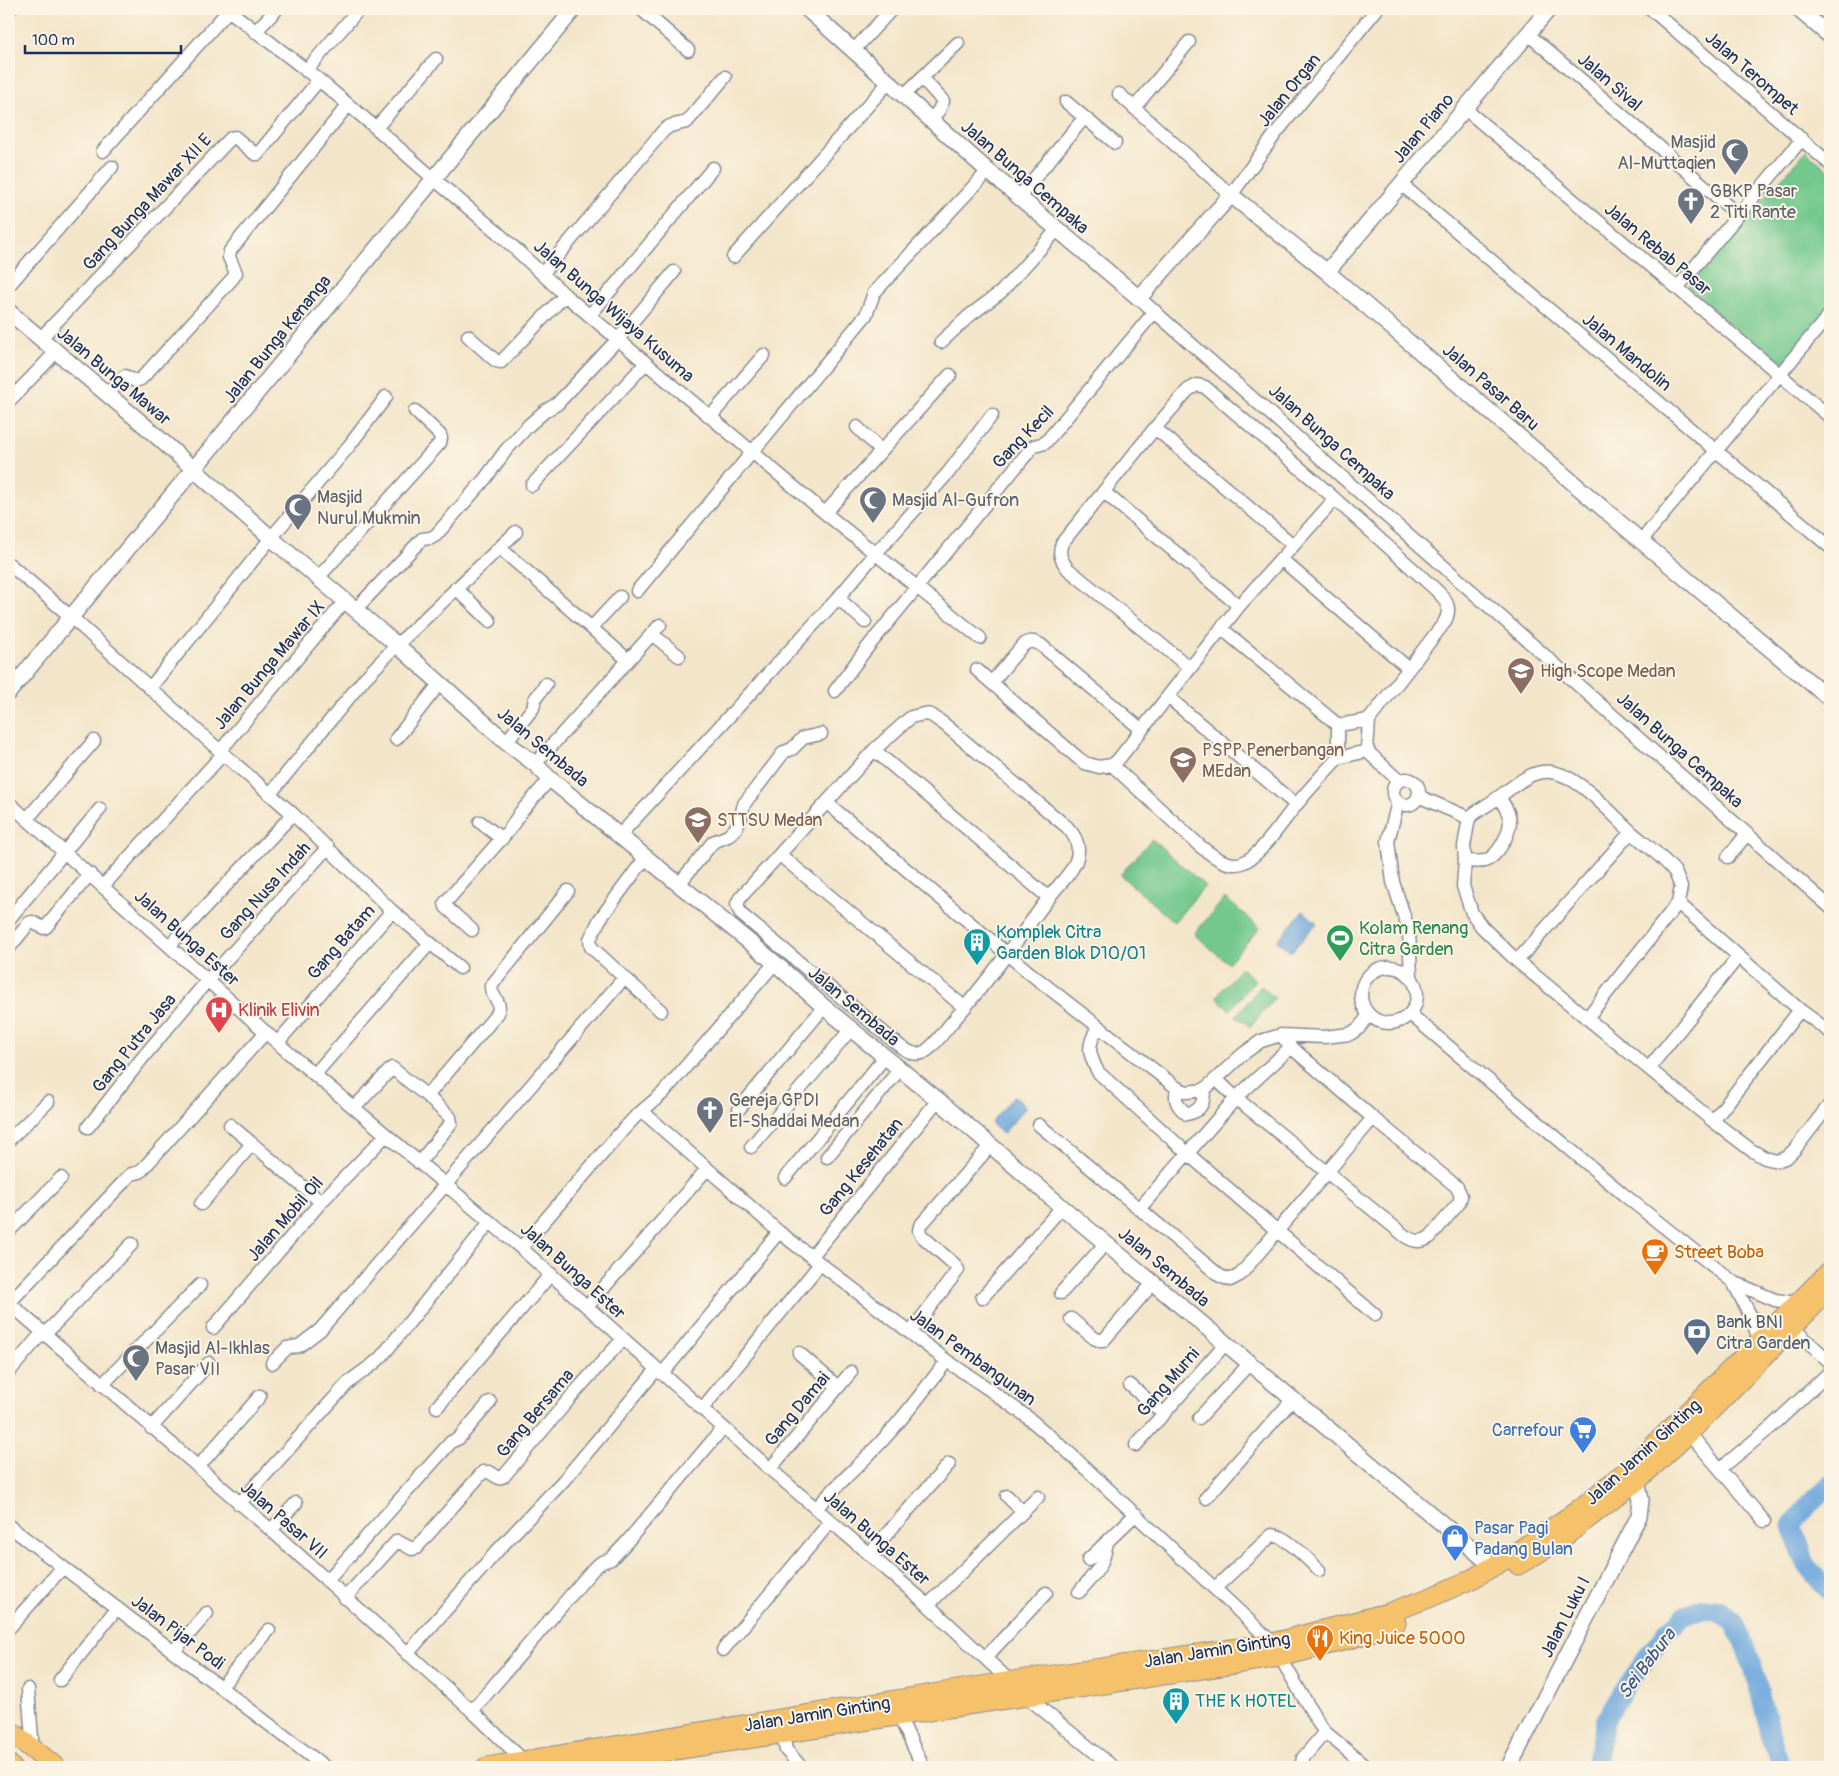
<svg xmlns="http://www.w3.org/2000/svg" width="1839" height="1776" font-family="Pangolin,sans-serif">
  <rect width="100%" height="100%" fill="#fcf5e5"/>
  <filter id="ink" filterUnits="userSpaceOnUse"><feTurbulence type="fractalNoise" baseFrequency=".02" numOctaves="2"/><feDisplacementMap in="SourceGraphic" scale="10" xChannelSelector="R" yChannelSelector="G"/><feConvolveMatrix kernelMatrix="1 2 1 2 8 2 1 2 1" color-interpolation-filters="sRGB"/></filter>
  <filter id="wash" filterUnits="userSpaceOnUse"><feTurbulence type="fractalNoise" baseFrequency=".0096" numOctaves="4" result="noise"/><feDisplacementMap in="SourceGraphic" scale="20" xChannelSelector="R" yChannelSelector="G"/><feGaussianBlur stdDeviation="1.12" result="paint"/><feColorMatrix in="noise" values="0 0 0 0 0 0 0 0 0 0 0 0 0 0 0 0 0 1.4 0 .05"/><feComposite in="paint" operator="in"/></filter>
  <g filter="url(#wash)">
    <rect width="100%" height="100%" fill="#f3e5c9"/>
    <!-- green -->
    <path fill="#72c88d" stroke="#467c76" d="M1806 151 1830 172V309L1781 369 1687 287Z
      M1152 839 1205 886 1174 922 1120 875Z
      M1225 898 1260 928 1228 963 1194 934Z
      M1241 968 1255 980 1230 1010 1216 997Z
      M1261 986 1275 998 1250 1027 1236 1016Z"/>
    <!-- water -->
    <path fill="#6da7dd" stroke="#446b9e" d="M1303 911 1317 923 1291 952 1277 941Z
      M1014 1096 1026 1107 1003 1134 991 1123Z"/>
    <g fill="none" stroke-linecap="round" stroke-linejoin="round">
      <!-- river -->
      <path stroke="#6da7dd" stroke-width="19" d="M1830 1485 1809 1504 1792 1525C1801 1557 1806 1569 1830 1592
        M1602 1767 1596 1760 1605 1721 1621 1694 1665 1632 1686 1615 1705 1608 1719 1610 1734 1622 1742 1639 1753 1667 1771 1737 1781 1767"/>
    </g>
  </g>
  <g filter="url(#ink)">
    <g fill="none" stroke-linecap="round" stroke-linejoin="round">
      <!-- minor casing -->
      <g stroke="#878a94" stroke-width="15">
        <path id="minor" d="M227 9 319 80 376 128 434 179 497 232 565 295 825 513 980 638
          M641 9 688 50
          M1651 9 1830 164
          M9 11 11 9
          M255 32 277 9
          M1528 34 1738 215
          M853 51 892 9
          M306 71 359 9
          M922 78 943 101 939 110 931 120
          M1119 94 1231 195 1276 133 1377 9
          M903 96 958 43
          M1066 102 1115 143
          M1134 108 1189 42
          M1464 108 1830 417
          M376 128 436 59
          M103 151 229 10
          M1401 184 1830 547
          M1019 197 1084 118
          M733 257 888 83
          M542 274 664 130 670 126 687 122 725 77
          M9 285 112 167
          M1677 288 1802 139
          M1139 298 1830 907
          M590 315 713 168
          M468 336 496 361 501 362 565 295
          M40 339 231 138 235 137 255 154H258L319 80
          M941 342 969 316 1001 292 1057 230
          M108 394 122 378 125 376 135 381 141 379 233 278 236 273 229 257 230 251 348 105
          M9 401 56 352
          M710 417 764 355
          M857 427 881 451
          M1155 428 1293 545
          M532 485 646 363
          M1104 492 1239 606
          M825 513 950 375
          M1641 541 1830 314
          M500 548 628 660
          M1281 559 1408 668
          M9 564 71 617 220 751 293 814 392 911 460 968
          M317 579 440 443 441 438 440 435 415 411
          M456 588 490 621
          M637 591 866 315 874 293 988 171
          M838 598 865 622
          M355 610 422 539 431 538 436 535 485 479 506 450 529 425 545 411 557 404 618 339 674 272
          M592 627 620 597
          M1221 628 1338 725 1369 720 1367 751
          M652 634 679 656
          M1190 668 1068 569C1061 560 1058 554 1062 543L1155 428 1188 390 1197 385 1205 387 1316 482 1434 588C1446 599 1453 608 1444 623L1369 720
          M977 670 1078 758 1085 763 1099 767 1112 765 1118 760 1239 606 1335 499
          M992 682 1022 646C1029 640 1034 641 1041 645L1142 730
          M150 688 271 538 349 446 386 397
          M835 691 867 648 1030 450 1034 446 1045 443 1155 311
          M1168 697 1296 805
          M924 714 931 715 944 724 1067 827C1076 836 1081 847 1076 861 1071 875 1056 887 1047 900 1017 941 987 982 954 1020 945 1030 936 1044 926 1051 917 1057 909 1052 901 1047L742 915 739 910 737 904 740 898 874 750 911 717Z
          M1338 725V758L1367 751
          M396 739 440 683
          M506 742 533 708 535 699 546 684
          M874 750 1049 898
          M220 751 345 601
          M1367 751 1399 781
          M535 764 660 625
          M1112 765 1201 847C1212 855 1227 868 1242 863 1260 857 1284 819 1297 804 1310 788 1324 773 1338 758
          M1393 792a13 13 0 1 1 26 0a13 13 0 1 1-26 0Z
          M270 794 365 678 397 645 516 532
          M1418 796 1469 818C1479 809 1490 804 1500 796 1516 785 1530 770 1551 772 1578 775 1611 813 1630 831 1645 844 1662 856 1675 872L1681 887 1678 903 1587 1018
          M1398 802 1388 841 1393 882 1409 931 1411 977
          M9 803 290 1054 521 1248 770 1469 928 1605 1027 1697 1113 1767
          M827 803 1031 974 1177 1088 1187 1092 1204 1090 1243 1054 1261 1041 1281 1035 1324 1037 1350 1034 1359 1028 1369 1015
          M1469 818 1464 846 1465 861 1463 886 1472 913 1482 927 1517 961 1713 1121 1751 1150 1765 1158 1777 1161 1787 1157 1795 1149 1830 1104
          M27 819 94 741
          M480 822 502 839
          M620 835 838 598 876 553 948 473 992 415
          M780 855 964 1007
          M646 857 600 919 590 939 591 947 661 1011
          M1728 857 1747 834
          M1465 861C1471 861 1479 862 1485 861 1498 856 1509 835 1510 822 1510 813 1504 805 1499 797
          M679 884 713 842 728 836 735 829 740 820 744 804 784 752 792 749 803 738 821 734
          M103 886 223 754
          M1678 903 1800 1010 1830 1032
          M9 919 100 809
          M472 930 446 907 445 903 510 829 520 813 550 779
          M169 946 293 814
          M9 948 29 923 32 922 44 928 46 927 90 874
          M1517 961 1631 832
          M1361 995a28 28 0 1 1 56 0a28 28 0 1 1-56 0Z
          M1410 1014 1623 1194 1733 1282 1775 1300 1797 1303 1800 1306
          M1098 1027C1087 1046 1088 1053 1098 1072L1188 1154 1375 1315
          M278 1042 392 911
          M1649 1068 1738 957
          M315 1074 430 943
          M1216 1079 1236 1098 1405 1236C1415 1242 1421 1243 1430 1237L1459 1203 1461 1196 1457 1187 1373 1118 1291 1047 1281 1035
          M1177 1088C1174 1101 1177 1106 1187 1114 1201 1111 1204 1103 1204 1090
          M354 1108 392 1068 427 1096
          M739 1109 824 1007
          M642 1111 779 1232 947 1361 987 1388 1026 1416 1066 1450 1273 1643
          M1713 1121 1800 1010
          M230 1125 321 1202
          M1039 1125 1220 1276 1230 1280 1240 1275 1373 1118
          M88 1127 144 1056 207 981 328 847
          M9 1140 48 1102
          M751 1147 851 1029
          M827 1157 900 1069
          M419 1163 451 1123 450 1117 427 1096 498 1013C502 999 490 997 491 986L568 891
          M785 1178 885 1057
          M201 1204 251 1145
          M1139 1209 1236 1098 1291 1047
          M9 1231 61 1178
          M521 1248 621 1132 635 1117 663 1093 775 963
          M812 1256 938 1100
          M1733 1282 1749 1313 1760 1341 1763 1345
          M1061 1293 1106 1243
          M982 1298 1062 1207
          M9 1303 271 1530 472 1711 526 1763
          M9 1303 131 1174 140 1172 266 1032
          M587 1307 707 1169
          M1071 1319 1094 1338 1101 1341H1103L1154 1282
          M213 1328 321 1202 386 1135
          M1793 1328 1830 1362
          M910 1333 958 1270 955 1265 922 1236 919 1231 920 1226 991 1145
          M45 1334 132 1244
          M799 1353 838 1387
          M272 1363 287 1348 299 1346 320 1330 624 978
          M9 1372 42 1333
          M662 1374 779 1232
          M102 1385 200 1285
          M1130 1385 1164 1414
          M437 1407 551 1274
          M702 1409 820 1264
          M1199 1418 1250 1363
          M151 1428 209 1363
          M1689 1433 1764 1521
          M1136 1445 1226 1343
          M198 1467 260 1396
          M770 1469 851 1372
          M1720 1469 1771 1427 1830 1372
          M1007 1496 1023 1512
          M1206 1498 1293 1399
          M239 1504 346 1385C357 1374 371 1368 382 1356L490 1222
          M816 1509C836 1485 860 1465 881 1442 905 1417 925 1388 947 1361
          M9 1526 325 1767
          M271 1530 296 1503
          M869 1554 949 1464
          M1088 1560 1136 1514
          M327 1581 451 1442 459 1438 490 1402
          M1215 1588 1272 1535C1286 1535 1309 1561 1319 1570
          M1079 1592C1095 1573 1103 1568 1107 1542
          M345 1598 397 1541 412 1549 416 1548 483 1472H489L499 1478 504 1476 576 1391 623 1339
          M928 1605 1038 1497
          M9 1628 63 1567
          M723 1650 831 1521
          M174 1651 207 1613
          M407 1654 498 1550 564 1480 657 1369
          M986 1657 1046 1593
          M1280 1657 1319 1724 1325 1732 1367 1767
          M60 1680 117 1608
          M221 1687 269 1630
          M28 1689 33 1750
          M472 1711 594 1568 602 1562 611 1559 626 1543 723 1428
          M899 1716 923 1767
          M783 1735 786 1750 801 1767
          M1304 1767 1302 1763 1303 1758 1325 1732"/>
      </g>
      <!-- tertiary casing -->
      <g stroke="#878a94" stroke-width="18">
        <path id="tertiary" d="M807 9 988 171 1139 298 1231 195 1327 272 1641 541 1830 699
          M1798 9 1830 36
          M1327 272 1549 9
          M9 312 144 425 271 538 397 645 506 742 535 764 550 779 775 963 824 1007 938 1100 1062 1207 1494 1567
          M9 692C198 464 386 237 574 9
          M1509 1767 1639 1516 1641 1500 1637 1481"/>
      </g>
      <!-- primary casing -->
      <g stroke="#878a94" stroke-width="21">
        <path id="primary" d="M1518 1565 1560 1540 1637 1481 1689 1433 1830 1289
          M486 1767 1012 1681 1273 1643 1388 1613 1429 1598 1472 1579 1511 1556 1577 1511 1635 1464 1830 1271
          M565 1767 1280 1657 1350 1639 1396 1623"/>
      </g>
      <!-- trunk casing -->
      <g stroke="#878a94" stroke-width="22">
        <path id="trunk" d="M9 1730 55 1767
          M9 1765 11 1767"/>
      </g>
      <!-- minor -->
      <use href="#minor" stroke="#fff" stroke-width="12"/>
      <!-- tertiary -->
      <use href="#tertiary" stroke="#fff" stroke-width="15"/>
      <!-- primary -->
      <use href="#primary" stroke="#f5c16b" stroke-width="19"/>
      <!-- trunk -->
      <use href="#trunk" stroke="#f5c16b" stroke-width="20"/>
    </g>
  </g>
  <!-- icons -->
  <defs>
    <g id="mosque-pin" transform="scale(1.4375)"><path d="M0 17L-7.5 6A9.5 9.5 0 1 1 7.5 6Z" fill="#6b7280" stroke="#fcf5e5"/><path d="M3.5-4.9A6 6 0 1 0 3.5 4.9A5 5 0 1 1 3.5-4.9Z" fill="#fff"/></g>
    <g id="church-pin" transform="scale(1.4375)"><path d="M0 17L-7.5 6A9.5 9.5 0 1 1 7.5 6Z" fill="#6b7280" stroke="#fcf5e5"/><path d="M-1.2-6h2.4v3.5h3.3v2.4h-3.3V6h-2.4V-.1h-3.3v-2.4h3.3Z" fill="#fff"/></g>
    <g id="school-pin" transform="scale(1.4375)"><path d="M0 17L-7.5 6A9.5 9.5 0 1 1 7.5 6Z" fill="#8d6e63" stroke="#fcf5e5"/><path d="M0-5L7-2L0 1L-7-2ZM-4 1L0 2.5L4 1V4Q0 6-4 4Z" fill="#fff"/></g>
    <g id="university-pin" transform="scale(1.4375)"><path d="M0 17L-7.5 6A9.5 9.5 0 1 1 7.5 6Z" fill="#8d6e63" stroke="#fcf5e5"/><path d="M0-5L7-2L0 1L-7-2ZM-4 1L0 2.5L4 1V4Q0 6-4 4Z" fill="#fff"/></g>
    <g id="stadium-pin" transform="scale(1.4375)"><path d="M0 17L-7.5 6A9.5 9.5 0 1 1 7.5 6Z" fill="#2e9e5b" stroke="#fcf5e5"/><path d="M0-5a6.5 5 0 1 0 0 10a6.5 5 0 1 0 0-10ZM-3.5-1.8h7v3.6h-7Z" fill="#fff"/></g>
    <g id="building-pin" transform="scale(1.4375)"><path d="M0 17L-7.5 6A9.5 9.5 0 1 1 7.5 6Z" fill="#0f9aa8" stroke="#fcf5e5"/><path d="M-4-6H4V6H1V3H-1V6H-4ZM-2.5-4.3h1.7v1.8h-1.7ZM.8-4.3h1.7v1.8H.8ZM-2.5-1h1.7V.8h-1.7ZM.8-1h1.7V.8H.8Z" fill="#fff"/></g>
    <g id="hospital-pin" transform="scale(1.4375)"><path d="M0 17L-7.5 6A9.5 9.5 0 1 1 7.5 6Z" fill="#e0444e" stroke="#fcf5e5"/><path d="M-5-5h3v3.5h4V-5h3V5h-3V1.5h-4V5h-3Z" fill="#fff"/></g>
    <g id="cafe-pin" transform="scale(1.4375)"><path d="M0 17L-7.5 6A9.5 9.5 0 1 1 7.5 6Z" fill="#e8710a" stroke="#fcf5e5"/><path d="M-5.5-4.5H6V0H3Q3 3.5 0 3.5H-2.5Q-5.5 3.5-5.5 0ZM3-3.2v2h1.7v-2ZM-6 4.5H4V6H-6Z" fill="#fff"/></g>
    <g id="bank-pin" transform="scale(1.4375)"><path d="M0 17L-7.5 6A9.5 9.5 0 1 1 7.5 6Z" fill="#5c6f8a" stroke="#fcf5e5"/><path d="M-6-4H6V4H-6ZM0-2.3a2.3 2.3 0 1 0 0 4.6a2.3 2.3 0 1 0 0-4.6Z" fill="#fff"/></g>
    <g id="supermarket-pin" transform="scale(1.4375)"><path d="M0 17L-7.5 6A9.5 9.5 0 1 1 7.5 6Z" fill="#3f7fe0" stroke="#fcf5e5"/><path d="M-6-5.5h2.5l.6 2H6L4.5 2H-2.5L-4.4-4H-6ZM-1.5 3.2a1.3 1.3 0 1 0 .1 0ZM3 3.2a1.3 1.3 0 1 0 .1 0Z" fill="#fff"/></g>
    <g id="shop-pin" transform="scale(1.4375)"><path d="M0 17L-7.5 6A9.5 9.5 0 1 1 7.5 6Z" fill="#3f7fe0" stroke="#fcf5e5"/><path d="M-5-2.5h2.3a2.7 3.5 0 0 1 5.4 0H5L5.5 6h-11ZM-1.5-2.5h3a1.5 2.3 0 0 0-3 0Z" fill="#fff"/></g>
    <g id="restaurant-pin" transform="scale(1.4375)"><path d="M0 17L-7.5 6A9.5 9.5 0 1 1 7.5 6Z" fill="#e8710a" stroke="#fcf5e5"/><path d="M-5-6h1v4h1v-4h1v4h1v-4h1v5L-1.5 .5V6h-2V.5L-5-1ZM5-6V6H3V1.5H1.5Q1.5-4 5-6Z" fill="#fff"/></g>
  </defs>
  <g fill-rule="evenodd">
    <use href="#mosque-pin" x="1735" y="152"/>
    <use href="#church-pin" x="1691" y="201"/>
    <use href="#mosque-pin" x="873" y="500"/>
    <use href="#mosque-pin" x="298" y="507"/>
    <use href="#school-pin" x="1521" y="671"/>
    <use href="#university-pin" x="1183" y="760"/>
    <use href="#university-pin" x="698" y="820"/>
    <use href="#stadium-pin" x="1340" y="938"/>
    <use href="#building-pin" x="977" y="942"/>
    <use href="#hospital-pin" x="219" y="1010"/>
    <use href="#church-pin" x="710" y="1110"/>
    <use href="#cafe-pin" x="1655" y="1252"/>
    <use href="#bank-pin" x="1697" y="1332"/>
    <use href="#mosque-pin" x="136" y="1358"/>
    <use href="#supermarket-pin" x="1583" y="1430"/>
    <use href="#shop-pin" x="1455" y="1538"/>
    <use href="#restaurant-pin" x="1320" y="1638"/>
    <use href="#building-pin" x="1176" y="1701"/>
  </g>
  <g text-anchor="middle" stroke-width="4" stroke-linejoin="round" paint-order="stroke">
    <!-- street labels -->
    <g font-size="18" fill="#1b2f5e" stroke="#fcf5e5">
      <text transform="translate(1752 73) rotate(41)" y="6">Jalan Terompet</text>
      <text transform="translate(1610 82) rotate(41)" y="6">Jalan Sival</text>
      <text transform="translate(1289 90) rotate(-51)" y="6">Jalan Organ</text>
      <text transform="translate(1423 128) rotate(-50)" y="6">Jalan Piano</text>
      <text transform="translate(1025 177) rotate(41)" y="6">Jalan Bunga Cempaka</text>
      <text transform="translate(147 202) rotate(-47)" y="6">Gang Bunga Mawar XII E</text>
      <text transform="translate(1658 249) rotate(40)" y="6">Jalan Rebab Pasar</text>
      <text transform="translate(614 311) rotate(41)" y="6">Jalan Bunga Wijaya Kusuma</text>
      <text transform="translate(277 339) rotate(-51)" y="6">Jalan Bunga Kenanga</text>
      <text transform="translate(1627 352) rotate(40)" y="6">Jalan Mandolin</text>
      <text transform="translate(114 376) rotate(40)" y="6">Jalan Bunga Mawar</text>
      <text transform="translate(1491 387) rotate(41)" y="6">Jalan Pasar Baru</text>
      <text transform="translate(1023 437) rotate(-46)" y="6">Gang Kecil</text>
      <text transform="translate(1332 442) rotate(42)" y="6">Jalan Bunga Cempaka</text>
      <text transform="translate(269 665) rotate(-50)" y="6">Jalan Bunga Mawar IX</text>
      <text transform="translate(543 747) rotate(40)" y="6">Jalan Sembada</text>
      <text transform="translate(1680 750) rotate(42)" y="6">Jalan Bunga Cempaka</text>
      <text transform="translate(265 891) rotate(-48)" y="6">Gang Nusa Indah</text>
      <text transform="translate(187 938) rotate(42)" y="6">Jalan Bunga Ester</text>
      <text transform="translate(341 942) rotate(-49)" y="6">Gang Batam</text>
      <text transform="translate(854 1006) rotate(40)" y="6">Jalan Sembada</text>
      <text transform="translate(134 1043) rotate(-51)" y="6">Gang Putra Jasa</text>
      <text transform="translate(861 1167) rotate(-51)" y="6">Gang Kesehatan</text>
      <text transform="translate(285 1219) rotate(-49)" y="6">Jalan Mobil Oil</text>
      <text transform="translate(1164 1267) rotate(40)" y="6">Jalan Sembada</text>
      <text transform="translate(573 1271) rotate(42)" y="6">Jalan Bunga Ester</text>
      <text transform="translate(973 1357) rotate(36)" y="6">Jalan Pembangunan</text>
      <text transform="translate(1168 1382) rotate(-49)" y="6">Gang Murni</text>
      <text transform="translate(797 1409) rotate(-50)" y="6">Gang Damai</text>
      <text transform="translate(535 1413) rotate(-50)" y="6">Gang Bersama</text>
      <text transform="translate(1643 1452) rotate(-42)" y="6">Jalan Jamin Ginting</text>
      <text transform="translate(284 1520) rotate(41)" y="6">Jalan Pasar VII</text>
      <text transform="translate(877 1538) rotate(41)" y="6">Jalan Bunga Ester</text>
      <text transform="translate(1565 1617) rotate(-63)" y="6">Jalan Luku I</text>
      <text transform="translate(178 1632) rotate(37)" y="6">Jalan Pijar Podi</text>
      <text transform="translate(1217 1650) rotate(-9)" y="6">Jalan Jamin Ginting</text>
      <text transform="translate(817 1714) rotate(-9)" y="6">Jalan Jamin Ginting</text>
    </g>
    <!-- worship labels -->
    <g font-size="18" fill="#5b616d" stroke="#fcf5e5" text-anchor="start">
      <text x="1716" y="148" text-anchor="end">Masjid<tspan x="1716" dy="21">Al-Muttaqien</tspan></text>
      <text x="1710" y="197">GBKP Pasar<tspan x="1710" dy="21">2 Titi Rante</tspan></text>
      <text x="317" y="503">Masjid<tspan x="317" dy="21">Nurul Mukmin</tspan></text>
      <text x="892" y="506">Masjid Al-Gufron</text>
      <text x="729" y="1106">Gereja GPDI<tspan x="729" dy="21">El-Shaddai Medan</tspan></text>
      <text x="155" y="1354">Masjid Al-Ikhlas<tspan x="155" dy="21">Pasar VII</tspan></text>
    </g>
    <!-- education labels -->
    <g font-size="18" fill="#785e54" stroke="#fcf5e5" text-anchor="start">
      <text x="1540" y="677">High Scope Medan</text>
      <text x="1202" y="756">PSPP Penerbangan<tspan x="1202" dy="21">MEdan</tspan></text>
      <text x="717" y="826">STTSU Medan</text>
    </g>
    <!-- leisure labels -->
    <g font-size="18" fill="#27864d" stroke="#fcf5e5" text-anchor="start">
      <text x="1359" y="934">Kolam Renang<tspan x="1359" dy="21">Citra Garden</tspan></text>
    </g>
    <!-- culture labels -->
    <g font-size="18" fill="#0d838f" stroke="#fcf5e5" text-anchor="start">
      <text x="996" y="938">Komplek Citra<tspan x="996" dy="21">Garden Blok D10/01</tspan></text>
      <text x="1195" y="1707">THE K HOTEL</text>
    </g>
    <!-- health labels -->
    <g font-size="18" fill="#be3a42" stroke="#fcf5e5" text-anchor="start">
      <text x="238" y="1016">Klinik Elivin</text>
    </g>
    <!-- food labels -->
    <g font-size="18" fill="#c56008" stroke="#fcf5e5" text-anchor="start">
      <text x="1674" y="1258">Street Boba</text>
      <text x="1339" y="1644">King Juice 5000</text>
    </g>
    <!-- service labels -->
    <g font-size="18" fill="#4e5e75" stroke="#fcf5e5" text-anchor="start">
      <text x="1716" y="1328">Bank BNI<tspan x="1716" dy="21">Citra Garden</tspan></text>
    </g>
    <!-- shop labels -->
    <g font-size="18" fill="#366cbe" stroke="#fcf5e5" text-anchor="end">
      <text x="1564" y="1436">Carrefour</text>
      <text x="1474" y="1534" text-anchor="start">Pasar Pagi<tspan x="1474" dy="21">Padang Bulan</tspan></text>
    </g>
    <!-- water labels -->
    <g font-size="19" font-style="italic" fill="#38598a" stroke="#fcf5e5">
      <text transform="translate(1646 1663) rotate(-53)" y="7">Sei Babura</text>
    </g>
  </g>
  <!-- margin -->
  <rect width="1839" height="1776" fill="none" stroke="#fcf5e5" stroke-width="30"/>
  <!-- scale -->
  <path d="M25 45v8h156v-8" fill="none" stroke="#1b2f5e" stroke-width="2.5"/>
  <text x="32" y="45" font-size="15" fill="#1b2f5e" stroke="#fcf5e5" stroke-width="4" paint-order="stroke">100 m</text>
</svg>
